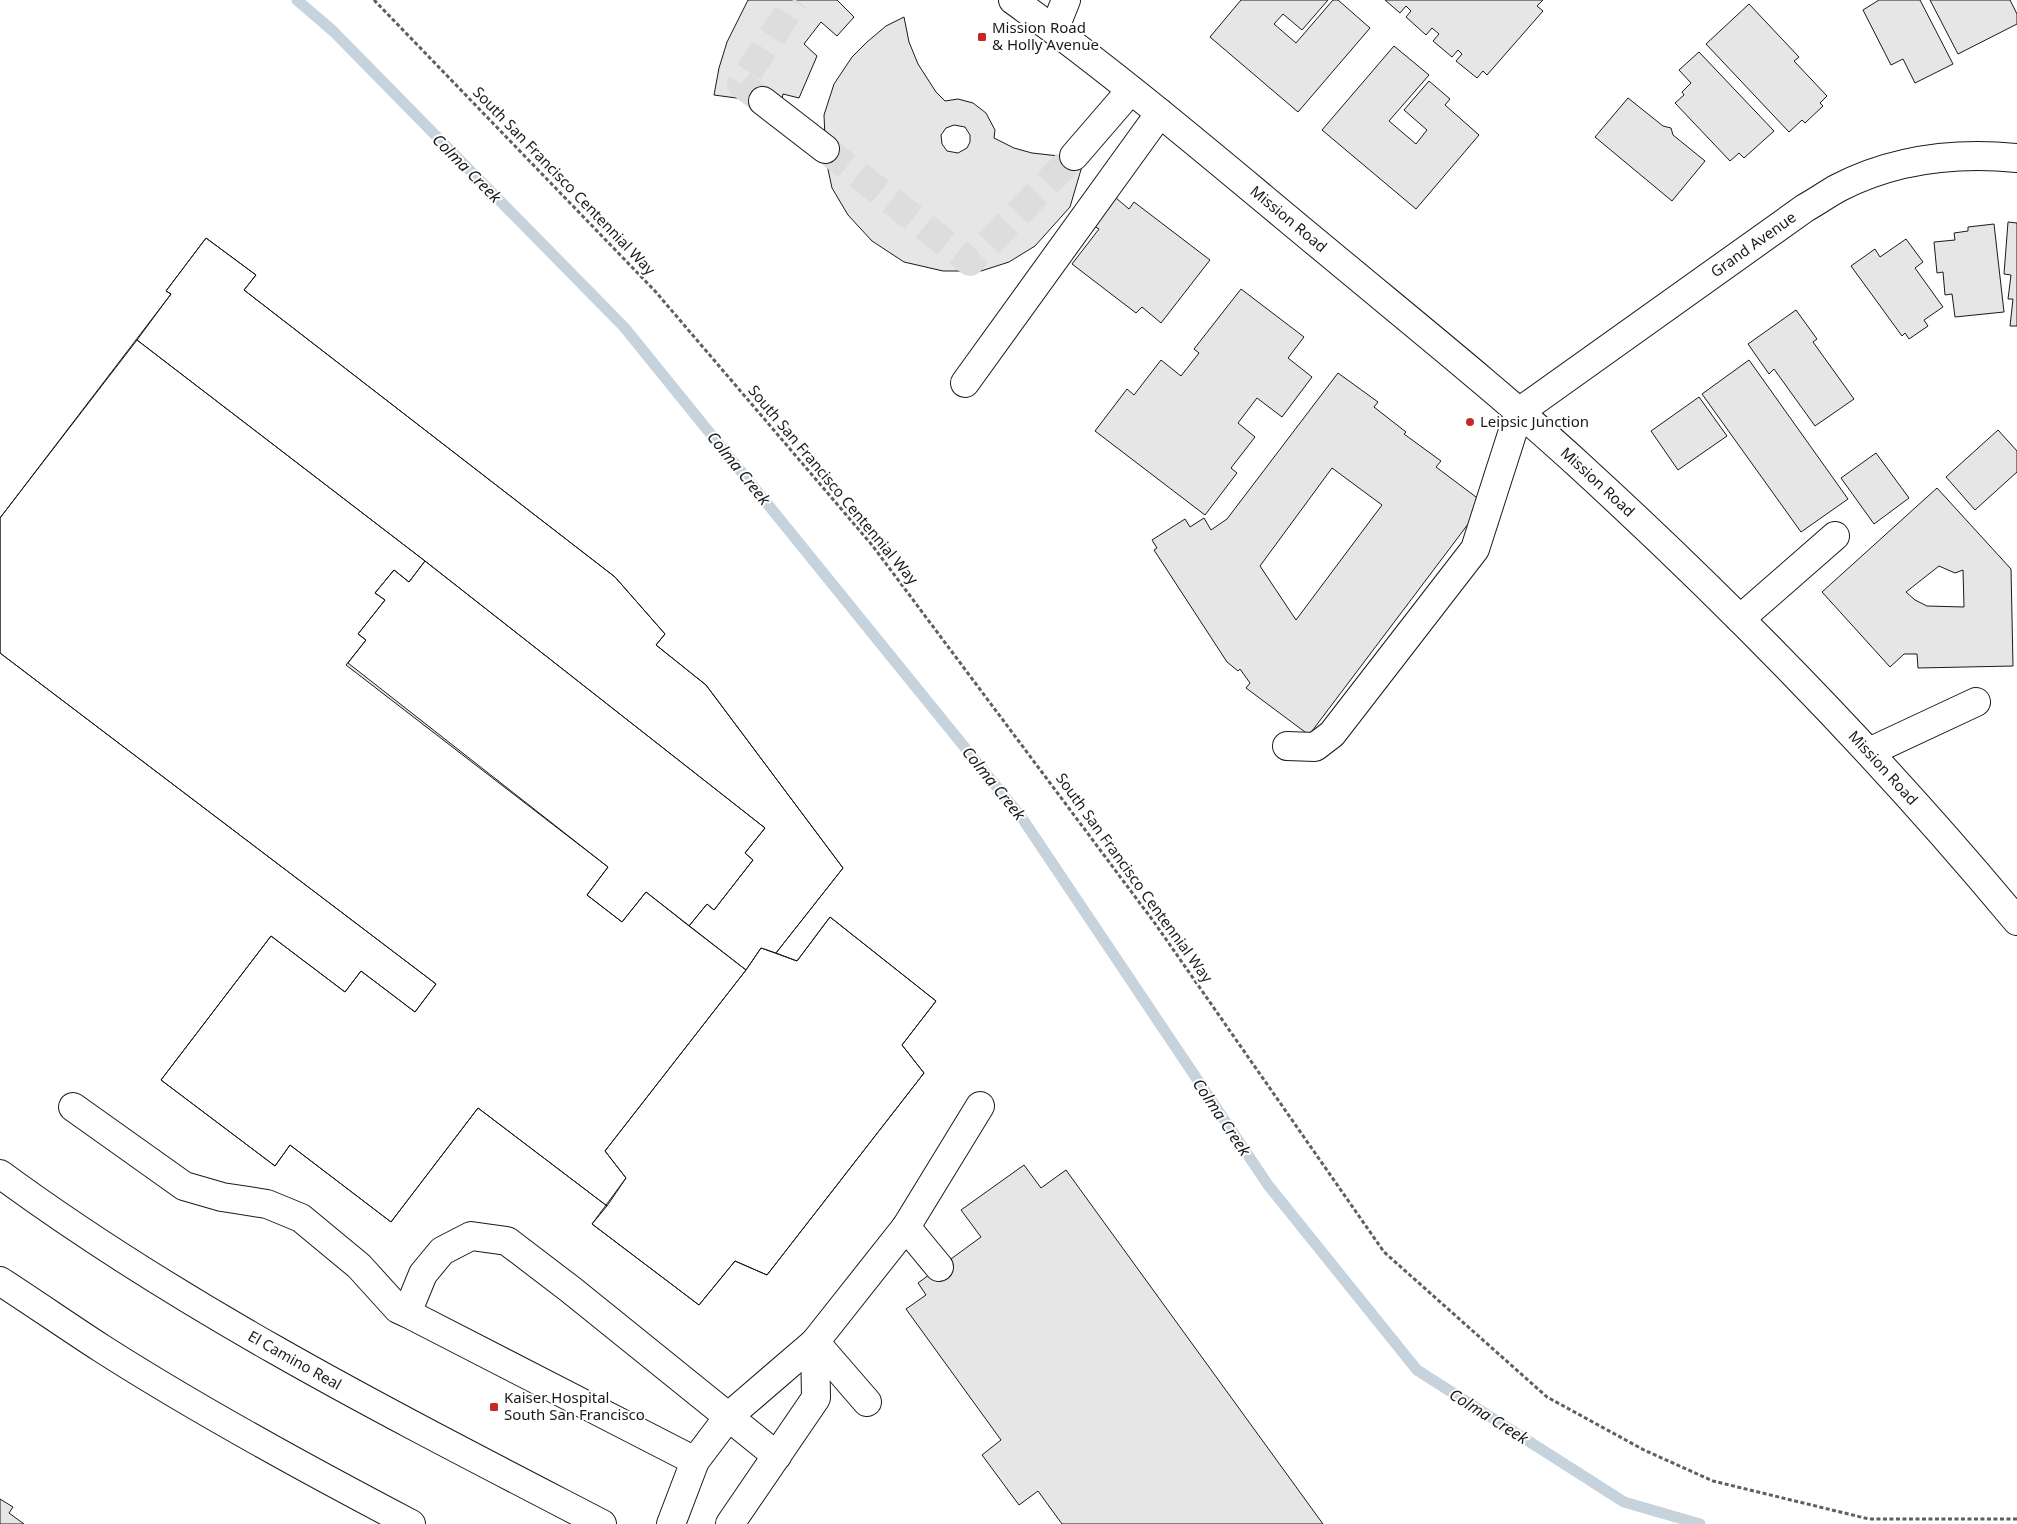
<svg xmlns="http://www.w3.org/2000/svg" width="2017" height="1524" font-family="'Noto Sans',sans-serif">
  <rect width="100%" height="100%" fill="#fff"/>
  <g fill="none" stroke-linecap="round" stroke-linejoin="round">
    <!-- stream -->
    <path stroke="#c6d2dc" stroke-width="11" d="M297 0 333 31 624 327 1022 818 1268 1185 1417 1370 1624 1502 1700 1524"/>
  </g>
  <!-- building -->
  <path fill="#e6e6e6" stroke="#1a1a1a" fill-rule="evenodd" d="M748 0H837L854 17 837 36 821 22 804 44 817 56 799 98 783 94 781 104 714 95 719 68 727 42Z
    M1241 0H1328L1302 30 1283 14 1274 24 1296 43 1333 0H1338L1370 28 1298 112 1210 37Z
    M1385 0H1543L1537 6 1543 11 1487 75 1483 71 1477 78 1456 61 1462 54 1458 50 1452 57 1433 41 1439 34 1432 28 1426 35 1406 17 1411 11 1406 6 1400 13Z
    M1879 0H1920L1953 64 1915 83 1903 59 1891 65 1863 10Z
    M1930 0H2010L2017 14V24L1958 54Z
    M1749 4 1799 57 1794 61 1827 96 1820 103 1823 106 1805 123 1802 120 1789 132 1706 44Z
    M904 17 909 42 918 64 936 92 945 101 958 99 973 103 986 113 995 130 994 138 1014 148 1032 153 1059 156H1085L1070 207 1035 246 1009 262 981 271H943L904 262 872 241 848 215 832 188 826 160 824 115 834 84 852 57 867 42 886 26ZM954 125 965 127 970 135V142L967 148 958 153 947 151 942 144 941 135 946 128Z
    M1394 46 1429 75 1389 121 1416 144 1427 130 1404 110 1429 81 1450 99 1445 105 1479 135 1416 209 1322 130Z
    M1699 52 1774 131 1744 158 1739 153 1730 161 1675 103 1684 95 1682 92 1691 83 1679 70Z
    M1628 98 1663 126 1671 128 1673 135 1705 161 1672 201 1595 137Z
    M1116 198 1129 209 1134 202 1210 260 1161 323 1142 307 1136 313 1072 264 1099 229 1094 226Z
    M2008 222 2017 223V326H2010L2013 299H2008L2011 275 2004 274Z
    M1994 224 2004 312 1955 317 1952 294 1945 295 1943 272 1937 273 1934 242 1955 240 1954 233 1968 231V227Z
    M206 238 256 275 244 290 615 577 665 634 656 645 706 685 843 868 776 953 761 948 746 970 689 926 707 904 714 910 753 860 745 853 765 828 425 561 137 340 171 294 166 291Z
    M206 238 256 275 244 290 615 577 665 634 656 645 706 685 843 868 776 953 797 961 830 917 936 1001 902 1045 924 1073 767 1275 735 1261 699 1305 592 1224 607 1206 478 1108 391 1222 290 1145 275 1166 161 1080 271 936 345 992 361 971 415 1012 436 984 0 653V518L171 294 166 291Z
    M1906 239 1923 262 1915 268 1943 307 1924 320 1928 326 1909 339 1905 333 1902 336 1851 266 1875 249 1880 257Z
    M1241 289 1304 337 1288 358 1312 377 1282 417 1257 398 1238 423 1255 437 1231 468 1237 473 1205 515 1095 431 1127 389 1134 395 1161 360 1181 376 1199 353 1194 349Z
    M1796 310 1817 339 1813 342 1854 399 1815 426 1774 369 1769 374 1748 344Z
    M137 340 425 561 409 582 394 570 375 593 385 600 358 634 366 640 346 665 608 867 587 895 622 922 646 892 746 970 605 1151 626 1178 607 1206 478 1108 391 1222 290 1145 275 1166 161 1080 271 936 345 992 361 971 415 1012 436 984 0 653V518Z
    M1749 360 1848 499 1801 532 1702 394Z
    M1338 373 1378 402 1374 407 1406 432 1404 434 1441 461 1436 467 1484 503 1309 735 1246 688 1250 683 1240 669 1238 671 1227 662 1154 550 1157 548 1152 540 1185 519 1190 527 1204 518 1211 530 1227 519ZM1332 468 1382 505 1296 620 1260 566Z
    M1699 397 1727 436 1678 470 1651 431Z
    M1998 430 2017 451V472L1975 510 1946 477Z
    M1876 453 1909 498 1874 524 1841 478Z
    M1937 488 2011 569 2013 666 1918 668 1917 654H1904L1890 667 1822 592ZM1939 566 1955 573 1963 570 1964 607 1927 606 1915 600 1906 592Z
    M425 561 765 828 745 853 753 860 714 910 707 904 689 926 646 892 622 922 587 895 608 867 348 663 366 640 358 634 385 600 375 593 394 570 409 582Z
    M830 917 936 1001 902 1045 924 1073 767 1275 735 1261 699 1305 592 1224 626 1178 605 1151 746 970 761 948 797 961Z
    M1024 1165 1041 1188 1066 1170 1323 1524H1062L1038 1491 1019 1505 982 1455 1001 1440 906 1309 926 1295 918 1283 981 1237 961 1210Z
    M0 1499 13 1507 9 1513 24 1524H0Z"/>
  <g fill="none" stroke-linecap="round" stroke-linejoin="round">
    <!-- minor-tunnel -->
    <path stroke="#ddd" stroke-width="28" stroke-dasharray="28 14" stroke-linecap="butt" d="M763 101 741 84 796 0
      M825 149 970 262 1074 156"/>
    <!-- minor casing -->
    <g stroke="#1a1a1a" stroke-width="30">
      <g id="minor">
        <path id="s1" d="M1013 0C1123 79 1225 167 1329 253 1413 323 1499 392 1580 466 1735 608 1882 759 2017 921"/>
        <path d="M1054 30 1066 0"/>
        <path d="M763 101 825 149"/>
        <path d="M1074 156 1131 90"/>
        <path d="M965 383 1160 113"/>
        <path id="s2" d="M1519 412 1805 208C1816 202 1827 194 1838 188 1894 159 1955 152 2017 158"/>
        <path d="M1740 619 1835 536"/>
        <path d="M1287 746 1315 747 1332 734 1475 549 1519 412"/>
        <path d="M1869 752 1976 702"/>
        <path d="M73 1107 184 1186 222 1197 267 1204 301 1218 359 1266 398 1309 407 1313"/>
        <path d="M906 1227 939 1267"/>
        <path d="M815 1342 867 1402"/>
        <path d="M695 1461 407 1313 423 1274 442 1251 471 1236 507 1241 570 1289 777 1456"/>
        <path d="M671 1524 695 1461 729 1416 815 1342 906 1227 980 1106"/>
        <path d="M730 1524 816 1398 815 1342"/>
      </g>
    </g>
    <!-- major casing -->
    <g stroke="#1a1a1a" stroke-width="30">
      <g id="major">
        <path id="s3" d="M0 1174C188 1312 396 1417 602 1524"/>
        <path d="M0 1281C34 1303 67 1326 101 1348 201 1412 306 1469 411 1524"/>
      </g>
    </g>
    <!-- path -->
    <path stroke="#5f5f5f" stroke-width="3" stroke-dasharray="4 2.5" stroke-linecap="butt" d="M374 0 655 291 872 545 1154 922 1384 1252 1547 1397 1644 1450 1713 1481 1869 1519H2017"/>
    <!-- minor -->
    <use href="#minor" stroke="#fff" stroke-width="28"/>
    <!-- major -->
    <use href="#major" stroke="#fff" stroke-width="28"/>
  </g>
  <!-- markers -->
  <g fill="#c62828" stroke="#fff" stroke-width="2">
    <rect x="977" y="32" width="10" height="10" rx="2.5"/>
    <circle cx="1470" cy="422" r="5"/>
    <rect x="489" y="1402" width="10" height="10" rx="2.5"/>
  </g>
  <g text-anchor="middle" stroke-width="4" stroke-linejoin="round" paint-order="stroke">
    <!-- poi labels -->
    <g font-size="15" fill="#1a1a1a" stroke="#fff" text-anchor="start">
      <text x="992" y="33">Mission Road<tspan x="992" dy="17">&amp; Holly Avenue</tspan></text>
      <text x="1480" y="427">Leipsic Junction</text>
      <text x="504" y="1403">Kaiser Hospital<tspan x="504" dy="17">South San Francisco</tspan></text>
    </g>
    <!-- street labels -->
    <g font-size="15" fill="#1a1a1a" stroke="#fff">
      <text transform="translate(564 181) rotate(46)" y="5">South San Francisco Centennial Way</text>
      <text dy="5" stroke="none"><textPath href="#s1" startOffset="352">Mission Road</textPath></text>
      <text dy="5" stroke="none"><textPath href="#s2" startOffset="288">Grand Avenue</textPath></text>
      <text dy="5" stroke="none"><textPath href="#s1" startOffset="758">Mission Road</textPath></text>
      <text transform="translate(833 485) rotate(50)" y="5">South San Francisco Centennial Way</text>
      <text dy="5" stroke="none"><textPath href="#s1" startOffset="1162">Mission Road</textPath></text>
      <text transform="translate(1134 878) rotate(54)" y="5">South San Francisco Centennial Way</text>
      <text dy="5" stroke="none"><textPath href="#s3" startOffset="349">El Camino Real</textPath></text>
    </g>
    <!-- water labels -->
    <g font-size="16" font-style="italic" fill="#1a1a1a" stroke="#fff">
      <text transform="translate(467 168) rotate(45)" y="6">Colma Creek</text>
      <text transform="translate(739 468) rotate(51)" y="6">Colma Creek</text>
      <text transform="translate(994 783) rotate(51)" y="6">Colma Creek</text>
      <text transform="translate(1222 1117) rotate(56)" y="6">Colma Creek</text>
      <text transform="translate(1489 1416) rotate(32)" y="6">Colma Creek</text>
    </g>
  </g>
</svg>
